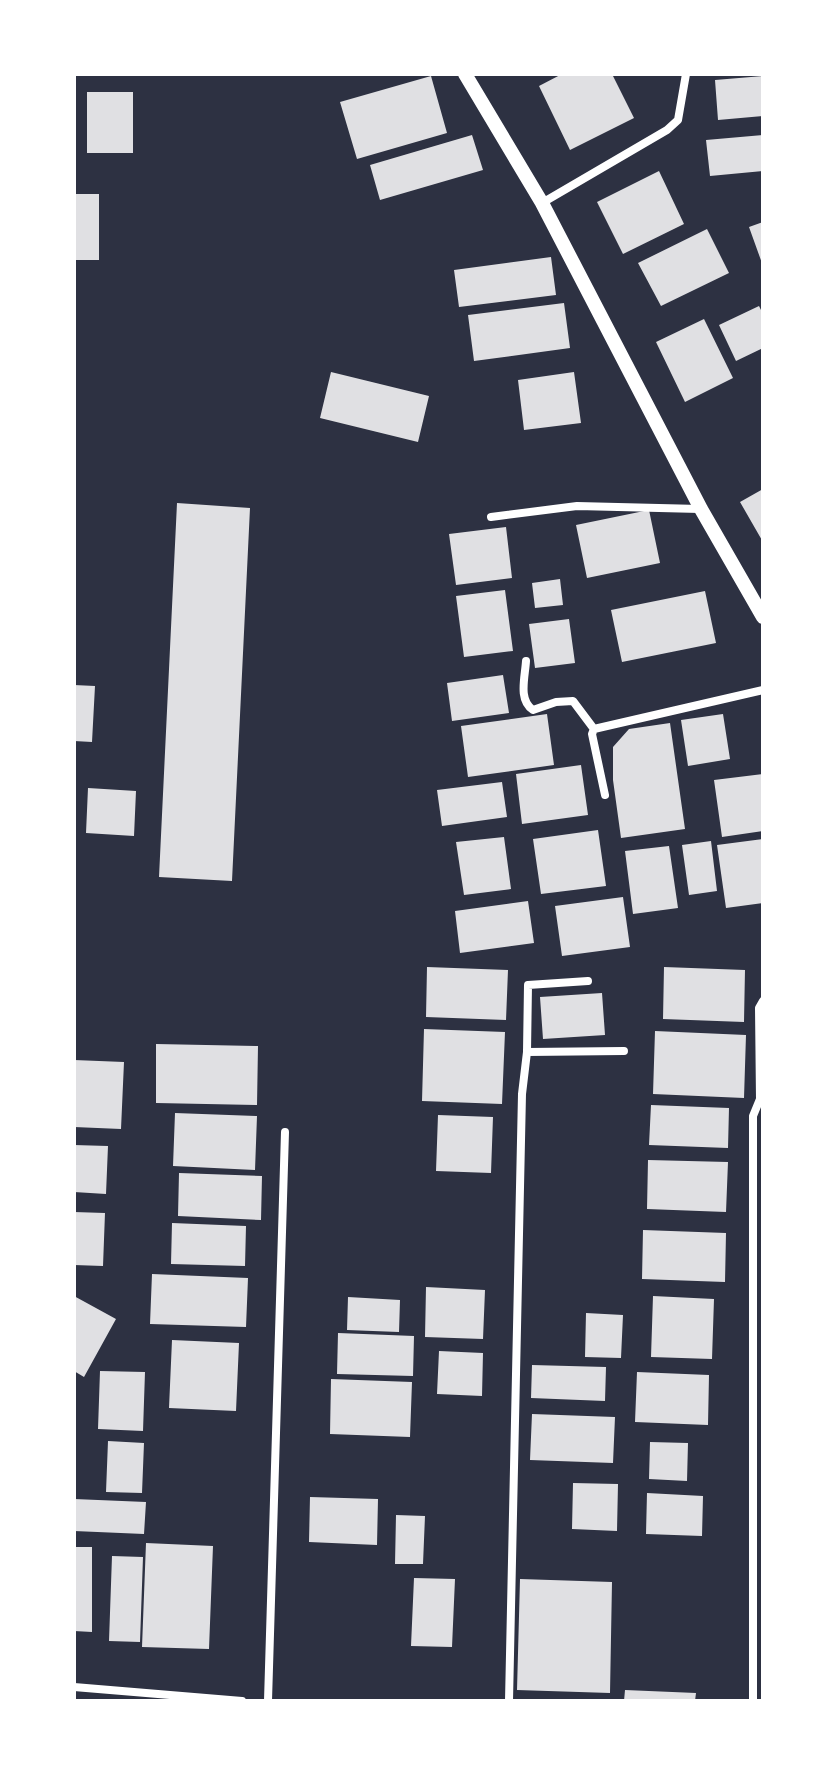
<svg xmlns="http://www.w3.org/2000/svg" width="837" height="1775" font-family="'DejaVu Sans',sans-serif">
  <rect width="100%" height="100%" fill="#2d3142"/>
  <!-- building -->
  <path fill="#e0e0e3" d="M562 74H612L634 118 570 150 539 86Z
    M431 76 447 133 357 159 340 102Z
    M763 76V116L718 120 715 80Z
    M87 92H133V153H87Z
    M472 135 483 170 380 200 370 165Z
    M763 135V171L710 176 706 140Z
    M659 171 684 224 623 254 597 202Z
    M74 194H99V260H74Z
    M763 222V266L749 227Z
    M707 229 729 273 661 306 638 263Z
    M551 257 556 295 459 307 454 270Z
    M564 303 570 348 474 361 468 315Z
    M759 306 763 314V348L736 361 719 325Z
    M704 319 733 378 685 402 656 342Z
    M331 372 429 396 418 442 320 418Z
    M574 372 581 423 524 430 518 380Z
    M763 489V542L740 502Z
    M177 503 250 508 232 881 159 877Z
    M649 510 660 563 587 578 576 525Z
    M506 527 512 578 456 585 449 534Z
    M560 579 563 605 535 608 532 583Z
    M505 590 513 651 464 657 456 596Z
    M705 591 716 643 622 662 611 610Z
    M569 619 575 663 535 668 529 624Z
    M503 675 509 713 452 721 447 683Z
    M74 685 95 686 92 742 74 741Z
    M547 714 554 765 468 777 461 726Z
    M723 714 730 759 688 766 681 720Z
    M670 723 685 829 621 838 613 780V747L629 729Z
    M581 765 588 815 522 824 516 774Z
    M763 774V831L722 837 714 780Z
    M502 782 507 817 442 826 437 790Z
    M88 788 136 791 134 836 86 833Z
    M598 830 606 886 541 894 533 839Z
    M504 837 511 889 464 895 456 842Z
    M763 839V903L726 908 717 845Z
    M711 841 717 891 689 895 682 845Z
    M669 846 678 908 633 914 625 851Z
    M623 897 630 947 562 956 555 906Z
    M528 901 534 943 460 953 455 911Z
    M427 967 508 970 506 1020 426 1017Z
    M664 967 745 970 744 1022 663 1019Z
    M602 993 605 1035 543 1039 540 997Z
    M424 1029 505 1032 502 1104 422 1101Z
    M655 1031 746 1035 744 1098 653 1094Z
    M156 1044 258 1046 257 1105 156 1103Z
    M74 1060 124 1062 121 1129 74 1127Z
    M651 1105 729 1108 728 1148 649 1145Z
    M175 1113 257 1116 255 1170 173 1166Z
    M438 1115 493 1117 491 1173 436 1171Z
    M74 1145 108 1146 106 1194 74 1192Z
    M648 1160 728 1162 726 1212 647 1209Z
    M179 1173 262 1176 261 1220 178 1216Z
    M74 1212 105 1213 103 1266 74 1265Z
    M172 1223 246 1226 245 1266 171 1264Z
    M643 1230 726 1233 725 1282 642 1279Z
    M152 1274 248 1278 246 1327 150 1324Z
    M426 1287 485 1290 483 1339 425 1337Z
    M74 1296 116 1319 84 1377 74 1371Z
    M653 1296 714 1299 712 1359 651 1357Z
    M348 1297 400 1300 399 1332 347 1330Z
    M586 1313 623 1315 621 1358 585 1357Z
    M338 1333 414 1336 413 1376 337 1374Z
    M172 1340 239 1343 236 1411 169 1408Z
    M439 1351 483 1353 482 1396 437 1394Z
    M532 1365 606 1367 605 1401 531 1398Z
    M100 1371 145 1372 143 1431 98 1429Z
    M637 1372 709 1375 708 1425 635 1422Z
    M331 1379 412 1382 410 1437 330 1434Z
    M532 1414 615 1417 613 1463 530 1460Z
    M108 1441 144 1443 142 1493 106 1492Z
    M650 1442 688 1443 687 1481 649 1479Z
    M573 1483 618 1484 617 1531 572 1529Z
    M647 1493 703 1496 702 1536 646 1534Z
    M310 1497 378 1499 377 1545 309 1542Z
    M74 1499 146 1502 144 1534 74 1531Z
    M396 1515 425 1516 423 1564H395Z
    M146 1543 213 1546 209 1649 142 1647Z
    M74 1547H92V1632L74 1631Z
    M112 1556 143 1557 140 1642 109 1641Z
    M414 1578 455 1579 452 1647 411 1646Z
    M520 1579 612 1582 610 1693 517 1690Z
    M625 1690 696 1693 695 1701H624Z"/>
  <g fill="none" stroke-linecap="round" stroke-linejoin="round">
    <!-- minor -->
    <path stroke="#fff" stroke-width="8" d="M542 203 667 130 678 120 686 74
      M491 517 577 506 700 509
      M526 661C525 678 518 700 533 710L556 702 573 701 594 729
      M605 795 592 734 594 729 763 690
      M527 1052 624 1051
      M74 1687 242 1701
      M268 1701 285 1132
      M509 1701 522 1094 527 1052 528 985 588 981
      M753 1701V1116L760 1099 759 1008 763 1001"/>
    <!-- tertiary -->
    <path stroke="#fff" stroke-width="14" d="M465 74 542 203 701 509 763 617"/>
  </g>
  <!-- border -->
  <rect width="837" height="1775" fill="none" stroke="#ffffff" stroke-width="152"/>
</svg>
